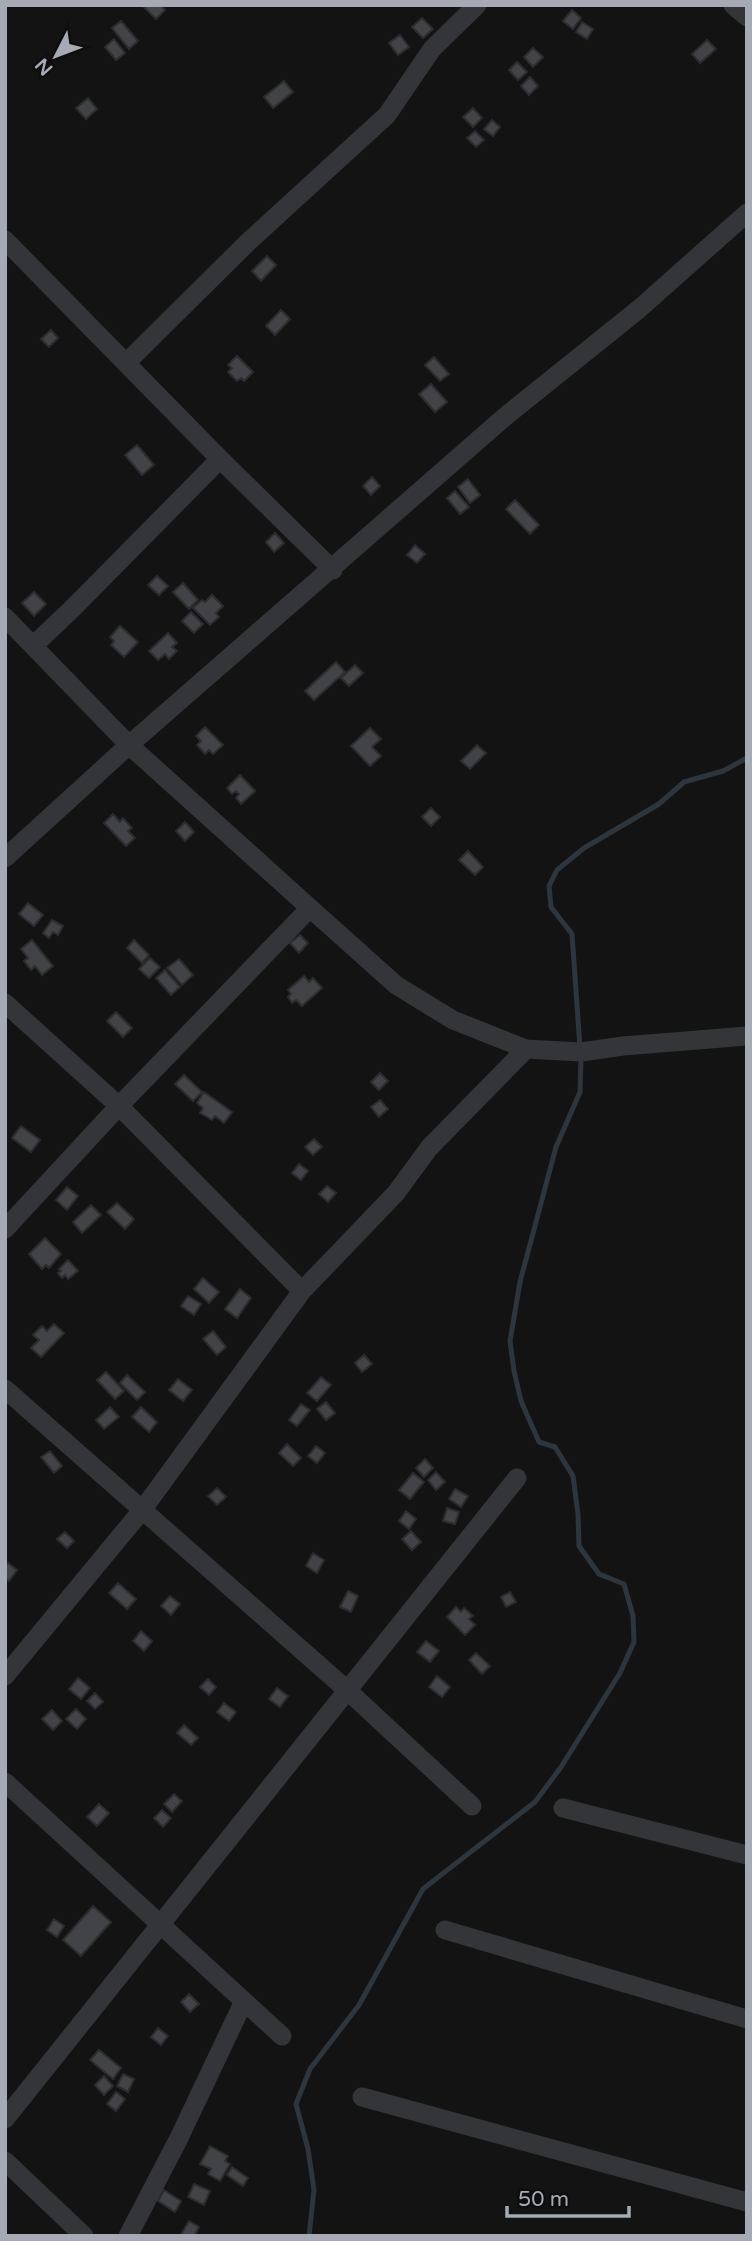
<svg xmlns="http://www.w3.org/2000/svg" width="752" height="2241" font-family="'Varela Round',sans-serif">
  <rect width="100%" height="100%" fill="#131314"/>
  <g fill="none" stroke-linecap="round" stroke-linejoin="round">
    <!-- stream -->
    <path stroke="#2d363c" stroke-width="5" d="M580 1048 572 934 551 907 549 886 557 870 584 848 659 804 684 782 723 771 747 758
      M309 2236 314 2190 308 2149 296 2104 310 2069 359 2005 423 1889 535 1802 561 1767 620 1673 634 1642 633 1616 624 1584 599 1574 579 1546 578 1514 573 1476 555 1447 539 1442 521 1401 514 1371 510 1341 520 1282 556 1147 580 1092 581 1058"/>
  </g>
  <!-- building -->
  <path fill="#424347" stroke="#2d2d30" stroke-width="2" d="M146 5H161L165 10 156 19 144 7Z
    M572 10 581 18 573 29 563 21Z
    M422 18 433 29 423 38 412 27Z
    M121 21 138 41 129 49 112 28Z
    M582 22 593 29 587 39 576 32Z
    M400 35 409 47 398 55 389 43Z
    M114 39 125 53 116 60 105 47Z
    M707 40 716 49 700 63 692 54Z
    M533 48 543 57 533 67 524 57Z
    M517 62 527 72 518 80 509 70Z
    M530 77 538 86 529 95 521 86Z
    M284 81 293 92 273 108 264 97Z
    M88 98 97 109 86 119 76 108Z
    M473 108 482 118 473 127 463 117Z
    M492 120 500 127 493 136 484 129Z
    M475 131 484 140 476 147 467 138Z
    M267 256 276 265 261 281 252 271Z
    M281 310 290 319 275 335 266 326Z
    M51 330 58 338 49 347 41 339Z
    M237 356 253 372 244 381 241 378 237 381 228 372 232 368 228 365Z
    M434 357 449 374 440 381 425 365Z
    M431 384 447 402 435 412 419 394Z
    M137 445 154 465 142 475 125 455Z
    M372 477 380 486 371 495 363 486Z
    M468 479 480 495 470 503 458 487Z
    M455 491 469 507 460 514 447 498Z
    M515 500 539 525 530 534 506 509Z
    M275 533 284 543 274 552 266 542Z
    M415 545 425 554 417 563 407 555Z
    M157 576 168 586 159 595 148 585Z
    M183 583 198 600 189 609 173 592Z
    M34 592 46 604 34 616 22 603Z
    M212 595 223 606 216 613 219 617 210 625 193 608 202 600 205 602Z
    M191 612 203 624 194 633 182 621Z
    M120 626 138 642 124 657 111 645 114 641 110 637Z
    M168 633 177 643 172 647 177 651 169 659 165 654 158 660 149 651Z
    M336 662 345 672 314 700 305 691Z
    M355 665 363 673 349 686 341 678Z
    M205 727 223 745 213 754 209 750 205 754 197 745 201 741 196 736Z
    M370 728 381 739 372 747 381 756 370 766 351 746Z
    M477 745 486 753 470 769 461 761Z
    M240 775 255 791 241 804 236 798 239 794 236 791 232 794 227 788Z
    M431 808 440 817 431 826 422 817Z
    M113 814 120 822 123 818 132 828 128 831 135 838 126 846 104 823Z
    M185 822 194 832 185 841 176 831Z
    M468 851 483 867 475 875 459 860Z
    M28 903 43 915 34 926 19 914Z
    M52 920 63 926 58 935 53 932 49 938 43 933Z
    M300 935 308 943 299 953 290 943Z
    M32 940 53 966 42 975 35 966 31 970 24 961 28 958 21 949Z
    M134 940 149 955 142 963 127 948Z
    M150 958 160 967 149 978 139 969Z
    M179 959 193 975 182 985 167 968Z
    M165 970 180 987 171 995 156 978Z
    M304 976 309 982 313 978 322 988 302 1006 296 1000 292 1003 288 997 291 994 288 990Z
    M116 1012 132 1028 123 1037 107 1021Z
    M380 1073 388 1081 379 1090 371 1082Z
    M184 1075 202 1092 193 1101 175 1084Z
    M204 1092 232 1112 224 1123 215 1116 212 1120 200 1113 203 1108 197 1103Z
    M380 1100 388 1109 379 1117 371 1107Z
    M21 1126 40 1140 31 1152 12 1138Z
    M314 1139 322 1147 313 1155 305 1147Z
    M299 1164 308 1171 301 1180 292 1173Z
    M327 1186 336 1193 328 1202 319 1194Z
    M67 1187 78 1196 67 1210 56 1200Z
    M117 1203 134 1219 125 1229 107 1212Z
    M91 1205 101 1215 82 1233 73 1222Z
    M45 1238 61 1254 49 1268 46 1265 42 1269 29 1254Z
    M68 1260 78 1271 68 1279 65 1275 62 1278 58 1273 61 1271 59 1269Z
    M203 1278 219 1292 209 1303 194 1289Z
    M240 1289 251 1298 237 1318 225 1309Z
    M188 1296 201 1304 194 1315 181 1306Z
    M54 1324 64 1333 41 1357 31 1348 39 1340 33 1335 42 1326 47 1331Z
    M213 1331 226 1347 217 1355 203 1339Z
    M364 1355 372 1364 362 1372 355 1363Z
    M106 1372 124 1391 115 1399 97 1380Z
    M127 1375 145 1392 137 1400 120 1383Z
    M321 1377 331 1385 317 1401 307 1393Z
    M178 1379 192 1390 183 1401 169 1390Z
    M326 1402 335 1413 326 1420 317 1409Z
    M301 1404 310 1410 297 1426 289 1420Z
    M110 1407 119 1417 104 1429 96 1420Z
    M141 1407 157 1422 149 1432 132 1417Z
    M287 1444 301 1458 293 1466 279 1453Z
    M316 1446 325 1453 317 1463 308 1456Z
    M50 1451 62 1466 54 1473 41 1457Z
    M425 1459 433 1468 424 1477 416 1468Z
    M436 1472 445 1482 436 1490 428 1480Z
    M413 1473 424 1482 410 1499 399 1490Z
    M217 1488 226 1497 217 1505 208 1496Z
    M455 1489 468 1496 461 1507 449 1499Z
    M447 1508 459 1512 455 1524 443 1521Z
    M406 1511 416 1519 409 1529 399 1521Z
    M411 1531 421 1542 412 1550 402 1539Z
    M65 1532 74 1541 67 1548 57 1539Z
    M313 1553 324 1560 317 1573 306 1566Z
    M8 1563 17 1570 9 1581 5 1578V1567Z
    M118 1583 136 1599 127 1609 109 1593Z
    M348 1591 358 1596 351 1612 340 1607Z
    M510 1592 516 1602 506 1607 501 1597Z
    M170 1596 180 1604 171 1615 161 1606Z
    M456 1607 461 1612 464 1608 473 1616 469 1619 475 1625 465 1635 447 1617Z
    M141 1631 152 1641 144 1651 133 1641Z
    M426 1641 439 1651 430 1662 417 1652Z
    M476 1653 490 1666 482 1674 469 1660Z
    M437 1676 450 1687 442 1697 429 1687Z
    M78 1678 90 1688 81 1699 69 1689Z
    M208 1679 216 1687 209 1695 200 1687Z
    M277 1688 288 1696 280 1707 269 1699Z
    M95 1693 103 1702 95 1709 87 1701Z
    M224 1703 236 1712 229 1721 217 1712Z
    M76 1709 86 1719 77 1729 66 1719Z
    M52 1710 62 1721 53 1730 42 1719Z
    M184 1725 198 1738 191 1745 177 1733Z
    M174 1794 182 1801 172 1812 164 1804Z
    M99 1804 109 1813 97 1826 87 1817Z
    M162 1810 171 1818 163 1827 154 1818Z
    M93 1906 111 1922 81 1956 63 1940Z
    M54 1919 64 1926 57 1937 47 1930Z
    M189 1994 199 2004 190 2012 181 2002Z
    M158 2028 168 2036 161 2045 151 2037Z
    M99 2050 121 2068 113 2079 90 2060Z
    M123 2074 134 2079 128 2092 117 2086Z
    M104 2076 113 2086 104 2095 95 2085Z
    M116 2092 125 2099 116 2111 107 2104Z
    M210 2146 228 2156 225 2161 230 2164 220 2181 208 2174 211 2169 200 2164Z
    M232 2167 248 2178 243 2186 227 2175Z
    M194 2184 210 2191 204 2205 188 2197Z
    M164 2190 181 2201 175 2212 158 2201Z
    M189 2221 199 2227 194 2236H180Z"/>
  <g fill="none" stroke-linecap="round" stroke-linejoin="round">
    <!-- street -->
    <path stroke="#343539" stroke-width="19" d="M733 5 747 17
      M5 240 220 459 333 570
      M126 363 246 244 387 115 432 49 477 5
      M5 617 129 745 310 908 396 985 453 1020 526 1049 581 1052 623 1046 747 1036
      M33 646 74 607 220 459
      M5 858 129 745 507 415 639 309 747 213
      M5 1003 119 1106 302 1291
      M5 1229 119 1106 310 908
      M5 1389 347 1690 472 1806
      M5 1676 143 1509 302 1291 396 1193 429 1148 526 1049
      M5 1782 282 2036
      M563 1808 747 1855
      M445 1930 747 2019
      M362 2097 747 2202
      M5 2119 517 1478
      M5 2161 84 2236
      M128 2236 178 2140 244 2001"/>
  </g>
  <!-- border -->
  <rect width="752" height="2241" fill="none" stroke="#a5aab4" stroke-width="14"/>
  <!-- north arrow -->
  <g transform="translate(56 56) rotate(228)" stroke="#0e0e0f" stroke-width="5" paint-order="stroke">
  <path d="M0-5L12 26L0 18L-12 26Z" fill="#a5aab4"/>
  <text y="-10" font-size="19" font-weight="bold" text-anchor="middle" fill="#a5aab4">N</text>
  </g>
  <!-- scale -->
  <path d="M507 2206v10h122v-10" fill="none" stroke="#a5aab4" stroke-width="3.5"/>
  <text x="518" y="2206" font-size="21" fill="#a5aab4" stroke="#0e0e0f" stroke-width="5" paint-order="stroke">50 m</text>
</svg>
